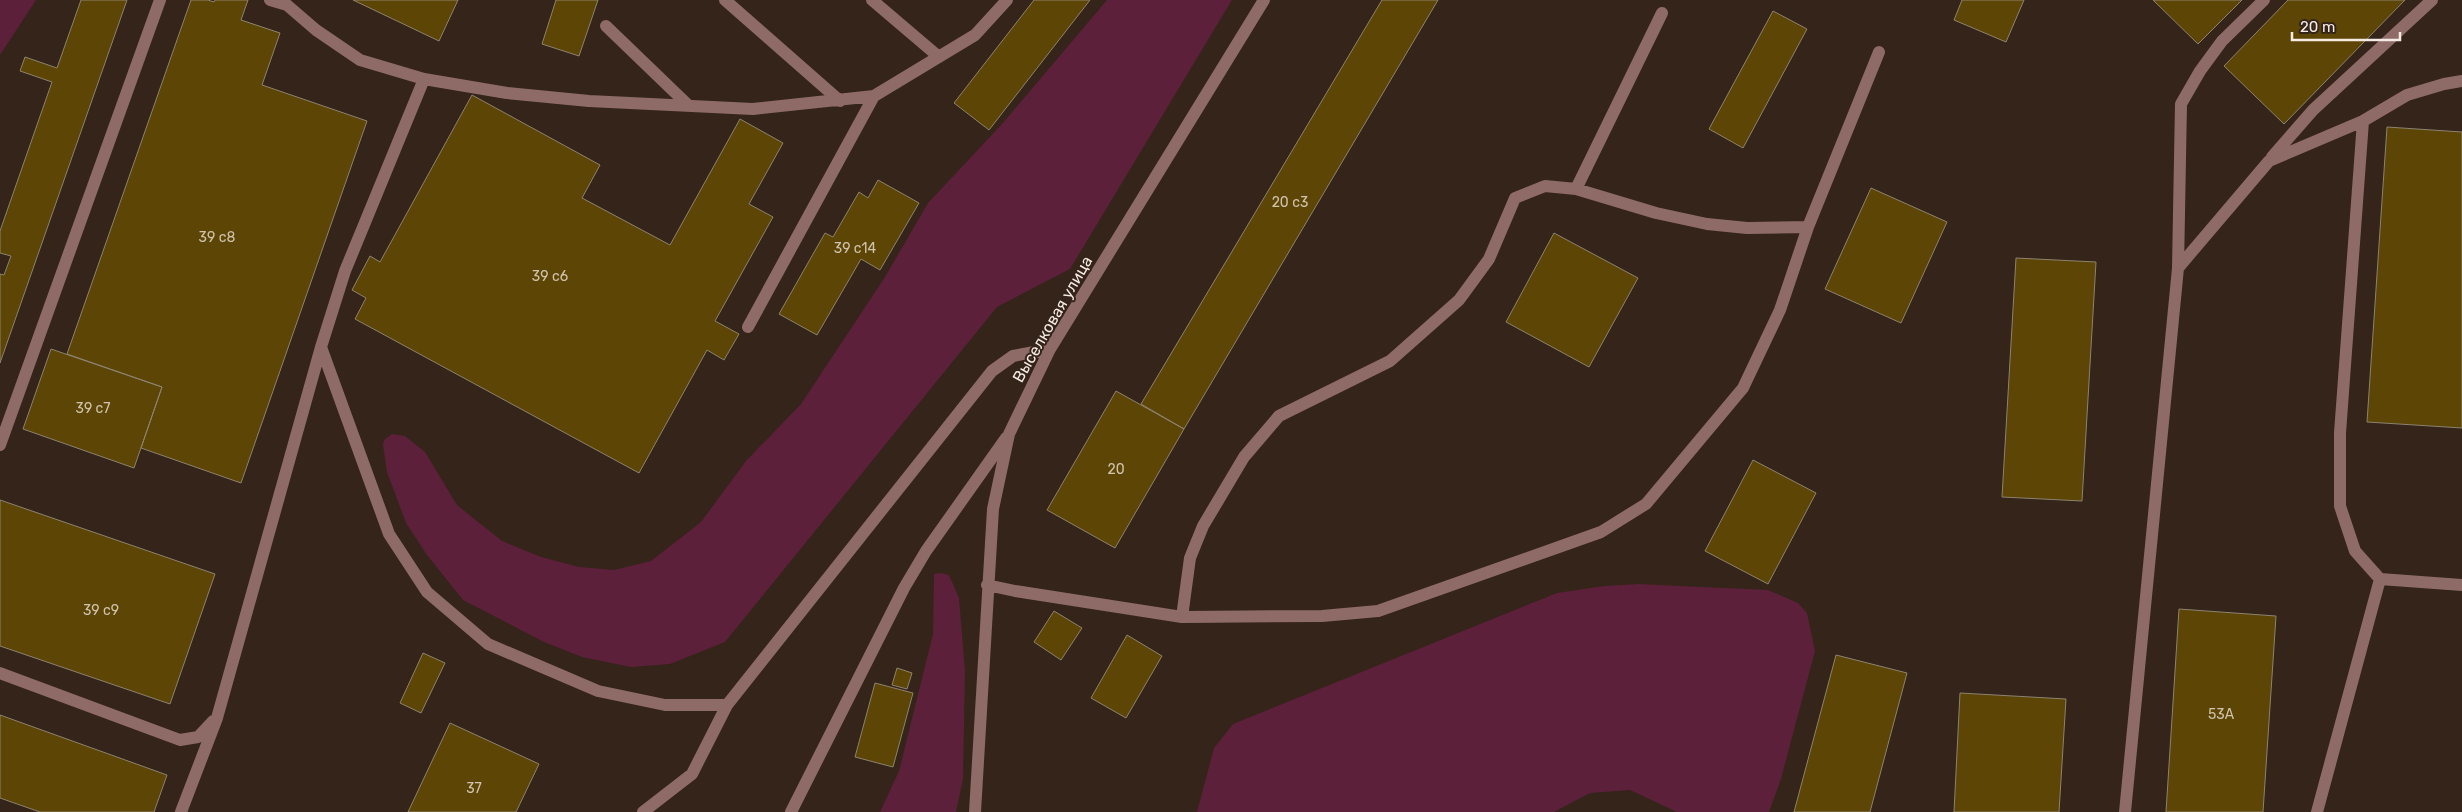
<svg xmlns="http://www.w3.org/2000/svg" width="2462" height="812" font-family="Rubik,sans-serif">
  <rect width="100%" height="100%" fill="#342419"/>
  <!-- green -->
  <path fill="#5c203a" d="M0 0H36L0 55Z
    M1107 0H1232L1070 269 997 307 725 642 670 664 631 667 582 657 544 642 463 600 427 555 406 523 387 472 383 445 384 440 392 434 405 436 425 452 457 505 502 541 541 557 579 567 614 570 651 561 701 522 746 461 801 404 885 277 928 203 1002 124Z
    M941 573 949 575 959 598 965 670 963 779 956 812H880L899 771 933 634 934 574Z
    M1638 584 1768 590 1798 603 1807 613 1815 651 1781 779 1769 812H1677L1630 790 1590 793 1554 812H1197L1214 748 1233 724 1557 593 1604 586Z"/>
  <!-- building -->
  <path fill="#5c4505" stroke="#8d8370" d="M81 0H127L0 363V274L4 275 11 256 0 253V231L52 82 20 71 25 57 57 68Z
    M191 0H208L214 2 215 0H248L241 20 280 33 262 85 367 121 241 483 141 448 162 387 67 354Z
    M353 0H458L439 41Z
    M556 0H598L579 56 542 44Z
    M1034 0H1090L989 130 954 103Z
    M1382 0H1438L1184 429 1141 404Z
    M1962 0H2024L2006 42 1954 20Z
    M2153 0H2242L2198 44Z
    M2288 0H2405L2284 124 2224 66Z
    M1773 11 1807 29 1743 148 1709 129Z
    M472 95 600 165 582 198 670 245 740 119 783 143 749 204 773 217 715 321 739 334 724 360 707 350 639 473 355 319 366 298 352 290 370 256 380 262Z
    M2387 127 2462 132V428L2367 422Z
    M878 180 919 203 880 270 861 259 817 335 779 314 825 233 833 237 859 192 868 198Z
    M1871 188 1947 222 1901 323 1825 289Z
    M1554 233 1638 278 1589 367 1506 322Z
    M2016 258 2096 262 2082 501 2002 497Z
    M51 349 162 387 134 468 23 429Z
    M1116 391 1184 429 1115 548 1047 510Z
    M1753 460 1816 493 1768 584 1705 551Z
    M0 500 215 574 170 704 0 646Z
    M2179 609 2276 616 2263 812H2166Z
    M1054 611 1082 628 1061 660 1034 642Z
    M1127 635 1162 656 1126 718 1091 698Z
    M423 653 445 663 421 713 400 703Z
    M1836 655 1907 673 1870 812H1794Z
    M897 668 912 673 907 689 892 685Z
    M875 683 913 693 893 767 855 757Z
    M1960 693 2066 699 2059 812H1954Z
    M0 715 167 775 154 812H40L0 798Z
    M450 723 539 764 516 812H408Z"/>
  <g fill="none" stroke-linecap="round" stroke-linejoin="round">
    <!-- minor -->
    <path stroke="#8e6b67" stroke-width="12" d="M270 0 287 5 316 30 360 60 424 79 507 93 589 101 753 109 874 96 975 35 1007 0
      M725 0 840 101
      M872 0 939 57
      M606 26 688 105
      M2272 157 2313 110 2432 0
      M1576 189 1662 13
      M2178 268 2181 104 2200 71 2222 41 2264 0
      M748 327 874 96
      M321 347 389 534 427 592 488 644 598 691 665 705H727
      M0 445 160 0
      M2380 579 2462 585
      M987 585 1015 591 1182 617 1322 616 1378 611 1601 532 1646 504 1743 388 1780 310 1808 227
      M1182 617 1190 558 1203 526 1244 457 1279 416 1390 361 1459 300 1489 259 1515 198 1545 186 1576 189 1656 213 1707 224 1747 228 1808 227 1879 52
      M0 673 180 740 198 737 213 721
      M181 812 217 718 321 347 345 271 424 79
      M643 812 692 774 727 705 992 371 1013 356 1050 349
      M791 812 904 588 926 551 1006 438
      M975 812 993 509 1009 434 1050 349 1264 0
      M2125 812 2178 268 2269 161 2363 121 2407 95 2444 84 2462 81
      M2317 812 2380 579 2355 551 2340 506V433L2363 121"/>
  </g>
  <g text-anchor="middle" stroke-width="4" stroke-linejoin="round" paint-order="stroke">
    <!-- number labels -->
    <g font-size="14" fill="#d0c2ac">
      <text x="1290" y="207">20 с3</text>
      <text x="217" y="242">39 с8</text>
      <text x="855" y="253">39 с14</text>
      <text x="550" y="281">39 с6</text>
      <text x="93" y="413">39 с7</text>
      <text x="1116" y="474">20</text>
      <text x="101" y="615">39 с9</text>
      <text x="2221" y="719">53А</text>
      <text x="474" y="793">37</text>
    </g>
    <!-- street labels -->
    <g font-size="16" fill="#f6ebe4" stroke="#342419">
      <text transform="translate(1052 319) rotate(-60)" y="6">Выселковая улица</text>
    </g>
  </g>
  <!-- scale -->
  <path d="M2292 32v8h108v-8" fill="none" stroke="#f6ebe4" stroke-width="2.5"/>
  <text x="2300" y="32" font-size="15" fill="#f6ebe4" stroke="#342419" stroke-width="4" paint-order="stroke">20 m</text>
</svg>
